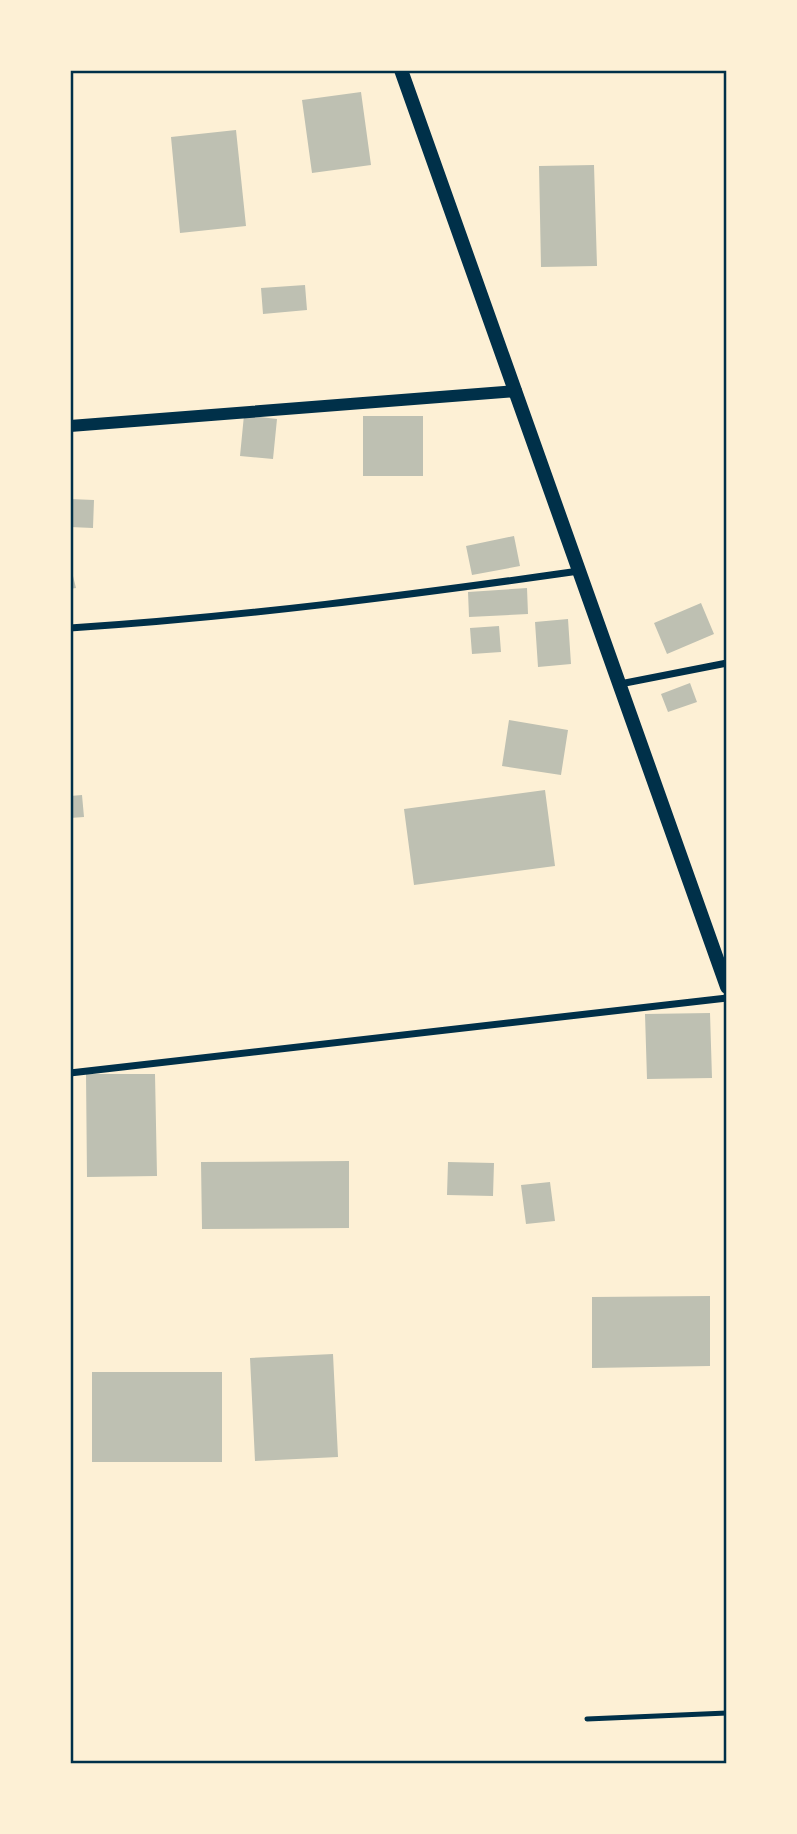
<svg xmlns="http://www.w3.org/2000/svg" width="797" height="1834" font-family="Poppins,sans-serif">
  <rect width="100%" height="100%" fill="#fdf0d5"/>
  <!-- building -->
  <path fill="#bec0b2" d="M361 92 371 165 312 173 302 100Z
    M236 130 246 226 180 233 171 137Z
    M594 165 597 266 541 267 539 166Z
    M305 285 307 310 263 314 261 288Z
    M244 415 277 419 273 459 240 456Z
    M363 416H423V476H363Z
    M70 499 94 500 93 528 70 527Z
    M514 536 520 566 472 575 466 546Z
    M70 564 76 588 70 589Z
    M527 588 528 614 469 617 468 592Z
    M701 603 714 634 667 654 654 623Z
    M568 619 571 664 538 667 535 622Z
    M499 626 501 652 472 654 470 628Z
    M690 683 697 702 668 712 661 694Z
    M509 720 568 730 561 775 502 766Z
    M545 790 555 866 414 885 404 809Z
    M82 795 84 817 70 818V796Z
    M710 1013 712 1078 647 1079 645 1014Z
    M86 1074H155L157 1176 87 1177Z
    M349 1161V1228L202 1229 201 1162Z
    M448 1162 494 1163 493 1196 447 1195Z
    M550 1182 555 1221 526 1224 521 1185Z
    M710 1296V1366L592 1368V1297Z
    M333 1354 338 1457 255 1461 250 1358Z
    M92 1372H222V1462H92Z"/>
  <g fill="none" stroke-linecap="round" stroke-linejoin="round">
    <!-- service -->
    <path stroke="#003049" stroke-width="5" d="M587 1719 727 1713"/>
    <!-- minor -->
    <path stroke="#003049" stroke-width="7" d="M70 628C241 617 410 595 579 571
      M620 684 727 663
      M70 1073 727 998"/>
    <!-- tertiary -->
    <path stroke="#003049" stroke-width="12" d="M70 426 516 391"/>
    <!-- secondary -->
    <path stroke="#003049" stroke-width="14" d="M401 70 727 987"/>
  </g>
  <!-- border -->
  <rect width="797" height="1834" fill="none" stroke="#fdf0d5" stroke-width="144"/>
  <rect x="72" y="72" width="653" height="1690" fill="none" stroke="#003049" stroke-width="2.5"/>
</svg>
